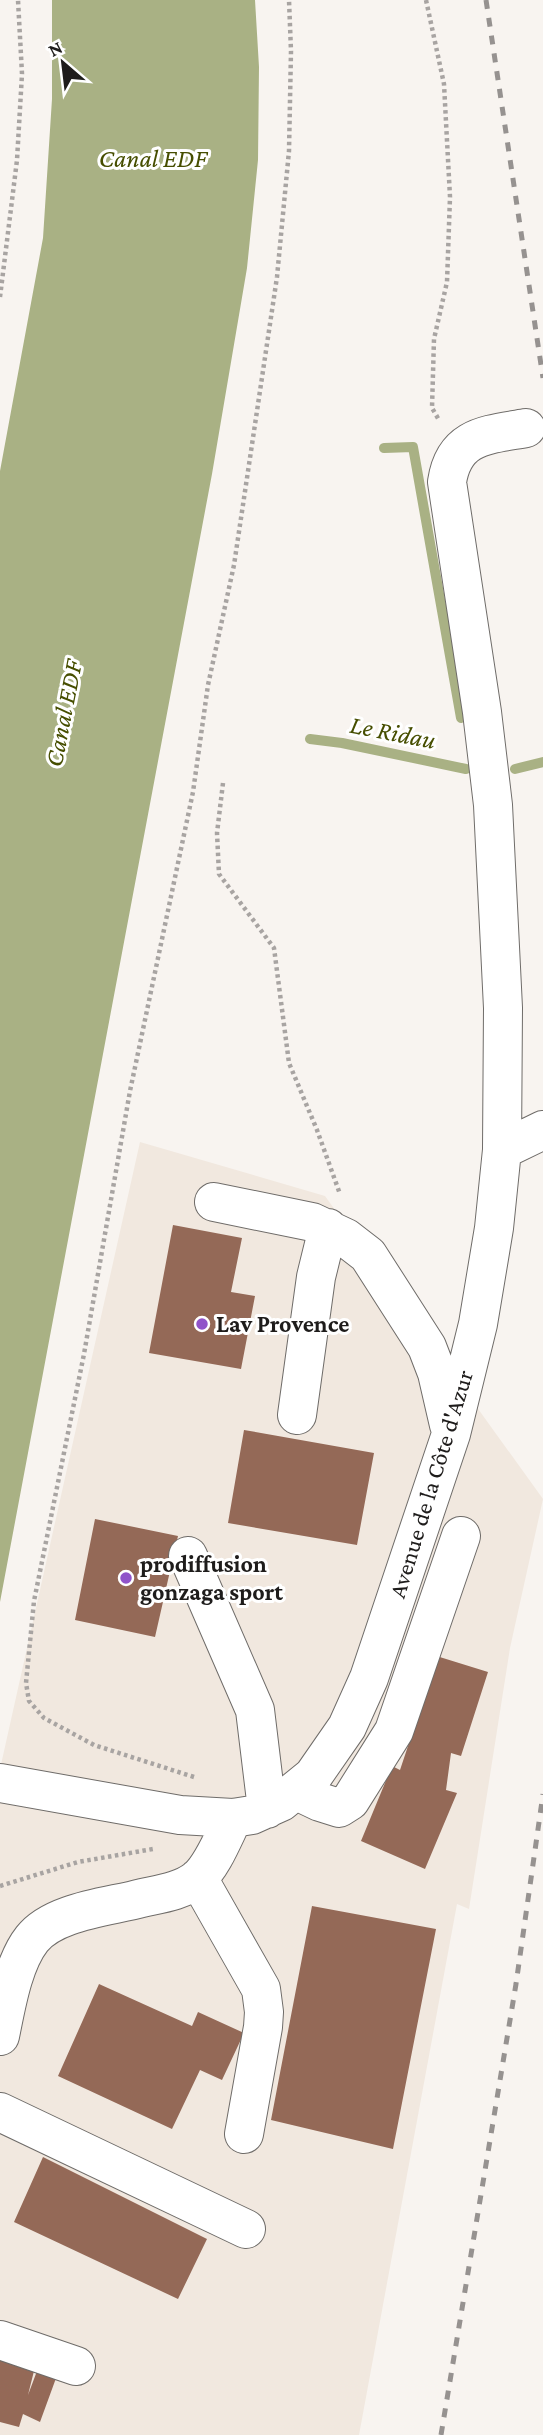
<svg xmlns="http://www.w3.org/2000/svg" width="543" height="2435" font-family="'Crimson Pro',serif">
  <rect width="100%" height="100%" fill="#f8f4f0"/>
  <!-- built -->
  <path fill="#f1e8df" d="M140 1142 325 1196 543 1499 510 1648 469 1909 457 1904 359 2435H0V1769Z"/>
  <!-- water -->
  <path fill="#a9b184" d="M52 0H255L259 67 258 160 247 268 212 474 0 1602V471L43 238 52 99Z"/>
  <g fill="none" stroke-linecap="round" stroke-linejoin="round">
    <!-- stream -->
    <path stroke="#a9b184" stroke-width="10" d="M384 448 413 447 461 718
      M310 739 342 743 466 769
      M515 769 543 762"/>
  </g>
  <!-- building -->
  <path fill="#946957" d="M173 1225 242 1238 231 1292 255 1296 241 1369 149 1353Z
    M244 1430 374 1453 357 1545 228 1523Z
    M95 1519 178 1536 155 1637 75 1620Z
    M430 1654 488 1672 461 1756 451 1753 446 1790 457 1793 425 1869 361 1841 392 1766 400 1770 410 1740Z
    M312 1906 436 1929 393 2149 271 2120Z
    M99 1984 192 2026 198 2012 244 2033 222 2080 200 2070 172 2129 58 2076Z
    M43 2157 207 2239 178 2299 14 2222Z
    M0 2353 36 2363 28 2395 40 2363 59 2370 40 2422 23 2414 19 2427 0 2422Z"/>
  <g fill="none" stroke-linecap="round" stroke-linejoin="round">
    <!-- minor casing -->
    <g stroke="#6f6c69" stroke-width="40">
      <path id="minor" d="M502 1150 543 1130
        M214 1202 312 1222 346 1238 368 1255 427 1347 437 1373 449 1425
        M297 1415 316 1277 328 1228
        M188 1556 255 1710 267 1809
        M0 1783 180 1815 233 1818 252 1815 281 1802 313 1776 347 1727 369 1678 451 1434 478 1324 494 1228 502 1150 503 1008 493 805 482 712 447 482C454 435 487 435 526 428
        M297 1791 320 1802 339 1808 350 1801 394 1731 461 1536
        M198 1878 261 1989 264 2012 263 2027 244 2134
        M0 2036C6 2007 13 1963 32 1939 54 1911 109 1907 142 1898 160 1894 182 1891 197 1879 212 1867 224 1836 233 1818
        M0 2112 246 2229
        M0 2340 76 2366"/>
    </g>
    <!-- path -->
    <path stroke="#a8a4a2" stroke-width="4.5" stroke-dasharray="3.5 3.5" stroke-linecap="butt" d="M426 0 444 84 450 197 447 282 434 339 432 408 439 420
      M0 297 17 160 22 74 18 0
      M223 783 217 833 219 874 274 948 289 1063 317 1130 340 1194
      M194 1777 94 1745 44 1718 29 1701 26 1683 34 1601 84 1354 130 1091 193 792 208 685 234 565 277 277 289 151 291 51 289 0
      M0 1886 78 1862 153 1849"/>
    <!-- minor -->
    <use href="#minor" stroke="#fff" stroke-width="38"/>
    <!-- rail -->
    <path stroke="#969290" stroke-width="5" stroke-dasharray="9 9" stroke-linecap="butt" d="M486 0 543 378
      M441 2435 516 1984 543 1794"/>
  </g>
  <!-- markers -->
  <g fill="#9053c9" stroke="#fff" stroke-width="2.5">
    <circle cx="202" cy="1324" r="7"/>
    <circle cx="126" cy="1578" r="7"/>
  </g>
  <g text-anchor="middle" stroke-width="6" stroke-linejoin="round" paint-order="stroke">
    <!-- poi labels -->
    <g font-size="24" font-weight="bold" fill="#1e1c1b" stroke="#fff" text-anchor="start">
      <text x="216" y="1332">Lav Provence</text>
      <text x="140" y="1572">prodiffusion<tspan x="140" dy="28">gonzaga sport</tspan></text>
    </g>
    <!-- street labels -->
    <g font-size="24" fill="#1e1c1b" stroke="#fff">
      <text transform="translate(431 1484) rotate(-73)" y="8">Avenue de la Côte d'Azur</text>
    </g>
    <!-- water labels -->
    <g font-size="26" font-style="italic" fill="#464e00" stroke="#fff">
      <text x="153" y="167">Canal EDF</text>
      <text transform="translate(63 713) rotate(-79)" y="9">Canal EDF</text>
      <text transform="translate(393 732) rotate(11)" y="9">Le Ridau</text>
    </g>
  </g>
  <!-- north arrow -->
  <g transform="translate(63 63) rotate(332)" stroke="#ffffff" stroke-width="5" paint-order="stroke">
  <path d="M0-5L12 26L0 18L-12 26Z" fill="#1e1c1b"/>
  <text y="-10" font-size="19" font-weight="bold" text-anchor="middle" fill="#1e1c1b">N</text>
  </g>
</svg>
